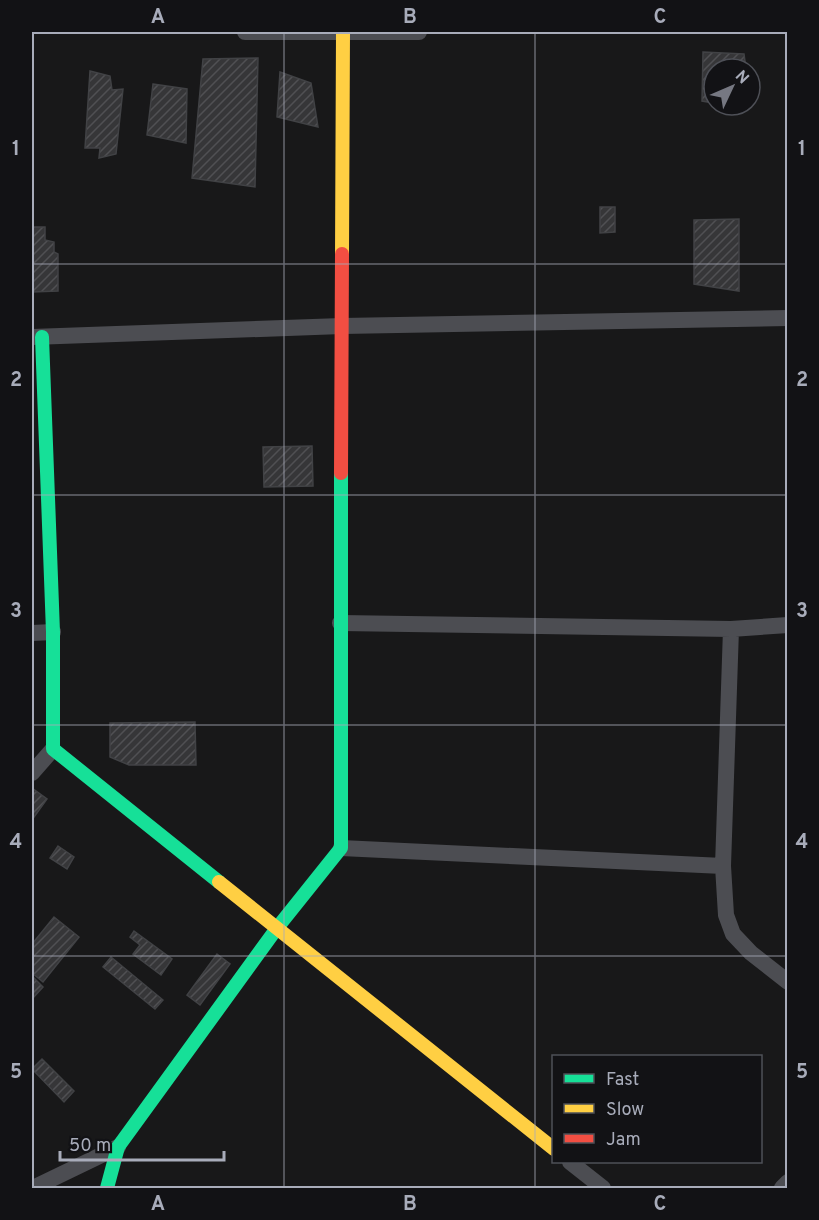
<svg xmlns="http://www.w3.org/2000/svg" width="819" height="1220" font-family="Overpass,sans-serif">
  <defs>
    <pattern id="building-hatch" width="6" height="6" patternUnits="userSpaceOnUse" patternTransform="scale(1.5)"><rect width="6" height="6" fill="#363638"/><path d="M-1 1l2-2M0 6l6-6M5 7l2-2" fill="none" stroke="#505053"/></pattern>
  </defs>
  <rect width="100%" height="100%" fill="#181819"/>
  <!-- building -->
  <path fill="url(#building-hatch)" stroke="#414245" stroke-width="1.5" d="M703 52 744 54 746 69H714V103L702 101Z
    M258 58 255 187 192 178 203 59Z
    M90 71 110 76 112 90 123 89 116 154 99 158 100 148H85Z
    M280 72 311 83 318 127 277 117Z
    M153 84 187 89 186 143 147 135Z
    M600 207H615V232L600 233Z
    M739 219V291L694 284V220Z
    M32 227H45V240L54 242V252L58 254V291L32 292Z
    M312 446 313 486 264 487 263 447Z
    M195 722 196 765H129L110 757V723Z
    M32 788 47 799 32 820Z
    M58 846 74 857 67 869 50 858Z
    M54 917 79 937 43 982 32 973V944Z
    M134 931 172 959 161 975 133 954 140 945 130 937Z
    M217 954 230 964 200 1005 187 995Z
    M111 957 163 1000 155 1009 103 967Z
    M32 976 43 987 32 999Z
    M42 1059 74 1091 64 1102 32 1069Z"/>
  <g fill="none" stroke-linecap="round" stroke-linejoin="round">
    <!-- street -->
    <path stroke="#4c4d52" stroke-width="16" d="M245 32H419
      M32 337 342 326 788 318
      M340 623 731 629 788 625
      M731 629 723 866 726 915 733 934 751 953 788 982
      M32 633 53 632
      M32 773 53 749
      M341 848 723 866
      M570 1162 603 1188
      M33 1188 118 1147
      M782 1188 788 1182"/>
    <!-- fast -->
    <path stroke="#16e098" stroke-width="14" d="M42 337 53 632V749L219 882
      M107 1188 118 1147 277 928 341 848V473"/>
    <!-- slow -->
    <path stroke="#ffcf43" stroke-width="14" d="M342 254 343 32
      M219 882 554 1149"/>
    <!-- jam -->
    <path stroke="#f24e42" stroke-width="14" d="M341 473 342 254"/>
  </g>
  <!-- grid -->
  <path fill="none" stroke="#a8acba" stroke-width="1.5" stroke-opacity="0.55" d="M284 32V1188M535 32V1188M32 264H788M32 495H788M32 725H788M32 956H788"/>
  <!-- border -->
  <rect width="819" height="1220" fill="none" stroke="#121215" stroke-width="66"/>
  <!-- legend -->
  <rect x="552" y="1055" width="210" height="108" fill="#121215" stroke="#4e5057" stroke-width="1.5"/>
  <rect x="564" y="1074" width="30" height="9" fill="#16e098" stroke="#4e5057" stroke-width="1.5"/>
  <text x="606" y="1085" font-size="18" fill="#a8acba">Fast</text>
  <rect x="564" y="1104" width="30" height="9" fill="#ffcf43" stroke="#4e5057" stroke-width="1.5"/>
  <text x="606" y="1115" font-size="18" fill="#a8acba">Slow</text>
  <rect x="564" y="1134" width="30" height="9" fill="#f24e42" stroke="#4e5057" stroke-width="1.5"/>
  <text x="606" y="1145" font-size="18" fill="#a8acba">Jam</text>
  <!-- north arrow -->
  <g transform="translate(732 87) rotate(46)"><circle r="28" fill="#121215" stroke="#4e5057" stroke-width="1.5"/>
  <path d="M0-4.5L10 22L0 15L-10 22Z" fill="#767882"/>
  <text y="-9" font-size="16" font-weight="bold" text-anchor="middle" fill="#a8acba">N</text>
  </g>
  <!-- scale -->
  <path d="M60 1151v9h164v-9" fill="none" stroke="#a8acba" stroke-width="3"/>
  <text x="69" y="1151" font-size="18" fill="#a8acba" stroke="#121215" stroke-width="4.5" paint-order="stroke">50 m</text>
  <rect x="33" y="33" width="753" height="1154" fill="none" stroke="#a8acba" stroke-width="2"/>
  <g font-size="20" text-anchor="middle" font-weight="bold" fill="#a8acba">
    <text x="158" y="23">A</text>
    <text x="410" y="23">B</text>
    <text x="660" y="23">C</text>
    <text x="16" y="155">1</text>
    <text x="802" y="155">1</text>
    <text x="16" y="386">2</text>
    <text x="802" y="386">2</text>
    <text x="16" y="617">3</text>
    <text x="802" y="617">3</text>
    <text x="16" y="848">4</text>
    <text x="802" y="848">4</text>
    <text x="16" y="1078">5</text>
    <text x="802" y="1078">5</text>
    <text x="158" y="1210">A</text>
    <text x="410" y="1210">B</text>
    <text x="660" y="1210">C</text>
  </g>
</svg>
